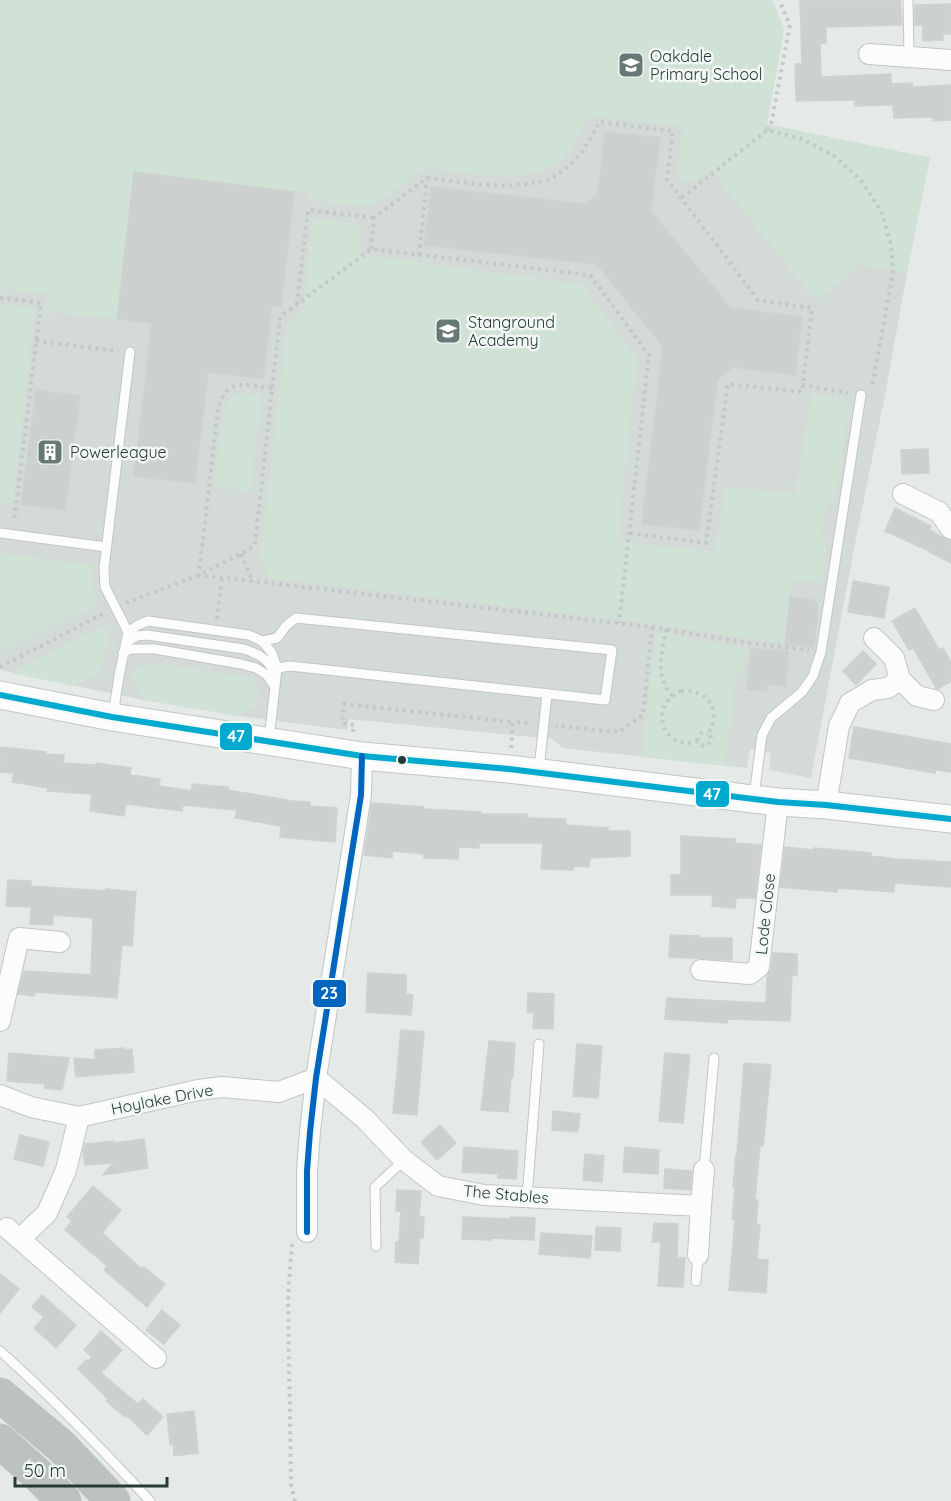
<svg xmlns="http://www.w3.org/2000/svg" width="951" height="1501" font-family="Quicksand,sans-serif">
  <rect width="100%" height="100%" fill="#e5e9e7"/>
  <!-- built -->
  <path fill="#d3dad7" d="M0 0H772L784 29 767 124 930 158 907 273 886 390 854 549 811 778 769 770 771 753 750 749 747 768 563 748 552 739 349 719 347 730 240 716 144 700 0 670Z"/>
  <!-- green -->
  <path fill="#d0e1d6" d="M0 0H772L784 29 767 124 930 158 907 273 861 265 816 301 710 170C701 177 694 184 683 181L677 172 683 127 588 116C582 130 577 142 567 153 536 190 468 173 426 168L371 207 310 200V193L134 172 117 319 46 312 47 294 0 288Z
    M313 219 362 224 358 254 581 284 637 359 618 541 715 552 725 486 795 494 811 394 838 397 846 401 849 411 836 496 826 506 822 534 827 547 822 583 792 579 785 644 625 620 269 578 260 560 287 322 303 309Z
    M0 304 35 308 13 504 0 503Z
    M244 393 262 395 251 492 214 487 223 409C228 398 232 394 244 393Z
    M0 553 92 565 91 585 99 603 0 652Z
    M103 626 109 637 100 674 74 686 10 673Z
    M655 632 747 648 743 674H737L725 766 642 757Z
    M150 662 252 678 259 691 255 706 240 716 144 700 132 680 134 669Z"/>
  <!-- building -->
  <path fill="#ccd1cf" stroke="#ced2d0" stroke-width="1.5" d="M800 0H900L902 25 826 27V43H820L821 77 891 74V84L912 83V87L951 85V120L933 121V117L894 118 893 105 855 106V100L796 101 795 64H802Z
    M951 4V34H943V40L923 41V25H915V5Z
    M605 132 660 138 651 211 731 308 802 317 795 375 732 367 717 380 699 530 642 524 663 347 597 264 424 245 431 187 584 204 598 194Z
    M134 172 294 192 281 307 272 306 263 379 208 372 195 483 134 476 152 323 117 319Z
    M36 390 80 396 65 510 21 504Z
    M928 449 929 473 902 474 901 450Z
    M895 508 931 526 929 530 951 541V563L929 552V551L885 531Z
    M853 581 889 587 884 618 848 612Z
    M790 597 813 600 818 605 814 647 785 644Z
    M915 608 939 650 943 648 951 662V681L938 689 936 688 913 648 909 650 892 621Z
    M751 648 788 652 786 686 768 684 767 691 747 689Z
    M863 651 876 664 856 685 843 671Z
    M854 727 951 744V772L935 770V773L849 758Z
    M0 747 46 752 45 754 64 755 63 763 96 765 97 763 131 768 130 775 160 779 159 786 192 791V784L228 787V790L293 801 310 802V806L337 808 335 842 280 837 281 826 235 818 237 810 183 805 182 811 126 804 124 816 90 811 92 794 47 791 48 788 12 782 14 773 0 772Z
    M372 803 424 807V809L481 812V814H527V818L566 819V825L608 828 607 831H630V856L590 858 589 867 574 866 573 870 541 869 543 843H479V848L459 847 458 859 424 858V854L392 851V858L364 855Z
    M681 836 735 839V843L761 845 755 898H736L735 908 712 906 713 895H671V875H681Z
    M785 847 814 850V848L840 850 871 853V856L897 859 951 862V887L895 883 894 892 838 888 837 892 780 887Z
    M8 880 31 881V886L106 891V889L136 892 132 946 122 945 117 998 35 992 34 996 18 994 24 971 91 975 93 918 53 915V925L30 924 31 907 6 906Z
    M670 935 699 936V938H732V960L669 957Z
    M773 953 797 954V975H792L790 1021 728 1019 727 1023 665 1019 667 998 766 1003 767 976 771 969Z
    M368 973 406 975V994L413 995 411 1015 366 1012Z
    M528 993 554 994 553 1029 533 1028 534 1013 527 1012Z
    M401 1030 424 1032 417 1115 393 1113Z
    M489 1041 515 1043 513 1077H511L508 1112 481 1110Z
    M577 1044 602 1046 598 1098 573 1096Z
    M124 1048V1050L132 1049 134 1072 76 1077 74 1058 95 1060V1050Z
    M9 1053 69 1058 62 1090 45 1088V1084L7 1081Z
    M665 1053 690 1055 683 1123 659 1121Z
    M744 1063 771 1065 763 1146H760L755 1200H758L756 1224 760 1225 757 1259 768 1260 766 1293 729 1290 735 1219H732L735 1187H733L736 1155H737Z
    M553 1111 580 1114 578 1132 552 1130Z
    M440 1125 456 1143 437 1160 421 1142Z
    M20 1135 49 1142 43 1166 14 1159Z
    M144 1139 148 1168 103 1175 113 1163 85 1165 83 1150 85 1144 113 1141 114 1143Z
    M464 1147 518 1151 516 1179 498 1178V1174L462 1172Z
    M625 1147 659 1150 658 1174 623 1172Z
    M585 1154 604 1156 602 1182 583 1180Z
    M665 1169 692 1171 690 1190 664 1188Z
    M93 1186 121 1210 102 1233 142 1269 144 1267 165 1284 147 1307 104 1270 107 1266 65 1230 72 1221 67 1217Z
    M397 1190 421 1191 419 1217H424L423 1238 420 1237 418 1264 395 1262 396 1242H399L401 1211H396Z
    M463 1217 510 1219V1217L535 1218 534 1240 491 1238V1240L462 1239Z
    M654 1223 678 1224 677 1258H685L683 1287 658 1286 661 1242H652Z
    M596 1227 621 1228 620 1251 595 1250Z
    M541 1233 592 1236 590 1258 539 1254Z
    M0 1274 19 1289 0 1313Z
    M42 1295 76 1325 56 1348 34 1328 44 1317 32 1307Z
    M162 1310 180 1325 164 1344 146 1330Z
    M101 1331 122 1350 101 1373 138 1404 143 1399 163 1417 147 1435 126 1415 125 1417 106 1401 108 1399 78 1369 86 1360 88 1361 92 1357 84 1350Z
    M194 1411 198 1453 174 1456 173 1443 170 1444 167 1414Z"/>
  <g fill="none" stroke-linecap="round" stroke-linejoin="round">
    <!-- lane casing -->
    <g stroke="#c2c6c4" stroke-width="11">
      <path id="lane" d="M908 0 909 57
        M0 533 106 547
        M128 632 105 587 104 568 130 352
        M262 641 277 638 286 626 296 618 612 650 605 700 290 666 277 668
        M126 642 137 636 147 635 244 649C261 655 266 658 276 674
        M123 653 131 649H155L241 664 256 668 267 675 275 687
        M113 715 119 676 128 632 138 625 148 621 249 635 262 641 272 653 277 668 269 740
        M539 769 547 694
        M754 796 762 735 771 718 802 692 813 676 821 652 861 395
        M704 1170 714 1058
        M527 1197 539 1044
        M376 1246 375 1187 404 1160
        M696 1281 698 1255
        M0 1351C53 1398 102 1449 150 1501"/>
    </g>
    <!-- street casing -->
    <g stroke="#c2c6c4" stroke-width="22">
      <path id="street" d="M869 54 951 60
        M903 494 939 512 951 529
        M900 679 917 696 934 700
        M826 805 839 726 850 703 872 690 888 688 900 679 894 658 874 638
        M701 970 750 974 759 967 778 802
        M0 1021 19 938 60 942
        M316 1078 365 1119 404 1160 438 1186 484 1195 701 1206 704 1170
        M0 1095 31 1107 79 1117 198 1090 222 1087 279 1092 316 1078
        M7 1228 156 1358
        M307 1232V1171L310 1132 316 1078 361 795 362 756
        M20 1239 47 1213 66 1170 79 1117
        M698 1255 701 1206"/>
    </g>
    <!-- secondary casing -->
    <g stroke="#c1c7c5" stroke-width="29">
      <path id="secondary" d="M0 695 112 717 362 756 509 769 778 802 826 805 951 819"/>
    </g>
    <!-- highway casing -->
    <g stroke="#bdc5c3" stroke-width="35">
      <path id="highway" d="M0 1395 61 1446 113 1501
        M0 1441 36 1473 64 1501"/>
    </g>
    <!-- path -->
    <path stroke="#c2c9c7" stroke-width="4" stroke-dasharray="3 4.5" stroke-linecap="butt" d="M767 130 771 125 790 25 779 0
      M682 198 767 130 802 139 834 156 861 180 881 211 891 244 893 273 872 387
      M371 249 374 218 427 178C464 182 502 190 538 182 543 181 548 180 552 178 574 165 589 145 599 122L673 131 667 179 758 300 812 308 802 392 728 384 706 543 629 533
      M419 255 427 179
      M0 298 41 303 14 522
      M297 304 308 210 374 218
      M36 341 119 351
      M802 385 848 393
      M272 388C246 385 227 377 218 408L199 575 652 627 643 715 619 732 556 726
      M72 454 104 458
      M241 554 253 582
      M126 603 199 575 248 550 255 544 280 317 371 249 590 275 649 355 619 623
      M217 619 222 578
      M652 627 748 643 809 650
      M666 629C662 656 654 673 672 696
      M0 667 103 614
      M681 691C708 689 722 710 708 734L711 737 710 742 707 745 703 746 698 741C664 752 646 707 681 691Z
      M353 732 354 725 342 723 344 704 513 722
      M698 741C697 735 702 730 708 734
      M511 748 513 722 531 723
      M292 1244 288 1296 291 1484 295 1501"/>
    <!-- lane -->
    <use href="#lane" stroke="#fbfcfb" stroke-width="9"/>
    <!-- street -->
    <use href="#street" stroke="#fbfcfb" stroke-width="20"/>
    <!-- secondary -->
    <use href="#secondary" stroke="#fbfcfb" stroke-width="27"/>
    <!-- highway -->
    <use href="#highway" stroke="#bbc2c1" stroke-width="33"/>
    <!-- bus-1 casing -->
    <g stroke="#f3f8f6" stroke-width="10">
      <path id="bus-1" d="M0 695 112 717 362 756 509 769 778 802 826 805 951 819"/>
    </g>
    <!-- bus-2 casing -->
    <g stroke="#f3f8f6" stroke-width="10">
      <path id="bus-2" d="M307 1232V1171L310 1132 316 1078 361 795 362 756"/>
    </g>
    <!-- bus-1 -->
    <use href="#bus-1" stroke="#00a9ce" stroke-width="6"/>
    <!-- bus-2 -->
    <use href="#bus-2" stroke="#0065bd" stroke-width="6"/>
  </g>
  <!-- icons -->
  <defs>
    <g id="school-square" transform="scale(1.35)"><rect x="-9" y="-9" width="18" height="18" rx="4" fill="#687875" stroke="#f3f8f6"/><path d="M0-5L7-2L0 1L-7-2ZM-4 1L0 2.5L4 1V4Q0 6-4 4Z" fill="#fff"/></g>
    <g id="building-square" transform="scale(1.35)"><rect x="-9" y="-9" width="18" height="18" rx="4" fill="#687875" stroke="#f3f8f6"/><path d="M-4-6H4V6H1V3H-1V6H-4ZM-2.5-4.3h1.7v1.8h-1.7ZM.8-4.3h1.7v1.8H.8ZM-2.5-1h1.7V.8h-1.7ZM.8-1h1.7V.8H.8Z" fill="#fff"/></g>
  </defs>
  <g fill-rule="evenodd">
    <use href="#school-square" x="631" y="65"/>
    <use href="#school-square" x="448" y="331"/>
    <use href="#building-square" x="50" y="452"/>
  </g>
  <!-- markers -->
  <circle fill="#253b37" stroke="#f3f8f6" stroke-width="2" cx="402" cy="760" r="5"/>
  <g text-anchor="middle" stroke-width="5" stroke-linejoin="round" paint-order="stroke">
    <!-- poi labels -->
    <g font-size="16" fill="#253b37" stroke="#f3f8f6" text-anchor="start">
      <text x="650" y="62">Oakdale<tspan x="650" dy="18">Primary School</tspan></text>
      <text x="468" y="328">Stanground<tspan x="468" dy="18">Academy</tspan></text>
      <text x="70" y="458">Powerleague</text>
    </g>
    <!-- street labels -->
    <g font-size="16" fill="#253b37" stroke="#f3f8f6">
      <text transform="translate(765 914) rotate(-84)" y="6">Lode Close</text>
      <text transform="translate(162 1099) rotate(-11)" y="6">Hoylake Drive</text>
      <text transform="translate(506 1194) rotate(5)" y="6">The Stables</text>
    </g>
  </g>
  <g stroke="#f3f8f6" stroke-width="2">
    <rect x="219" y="722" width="34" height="29" rx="6" fill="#00a9ce"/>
    <rect x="695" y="780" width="35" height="28" rx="6" fill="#00a9ce"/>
    <rect x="312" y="979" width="35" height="29" rx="6" fill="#0065bd"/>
  </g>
  <g font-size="16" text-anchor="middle" font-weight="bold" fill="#fff">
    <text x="236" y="742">47</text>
    <text x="712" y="800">47</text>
    <text x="329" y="999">23</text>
  </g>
  <!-- scale -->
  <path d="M15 1477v9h152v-9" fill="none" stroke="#253b37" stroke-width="3"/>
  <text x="24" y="1477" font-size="18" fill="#253b37" stroke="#f3f8f6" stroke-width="4.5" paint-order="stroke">50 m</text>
</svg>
